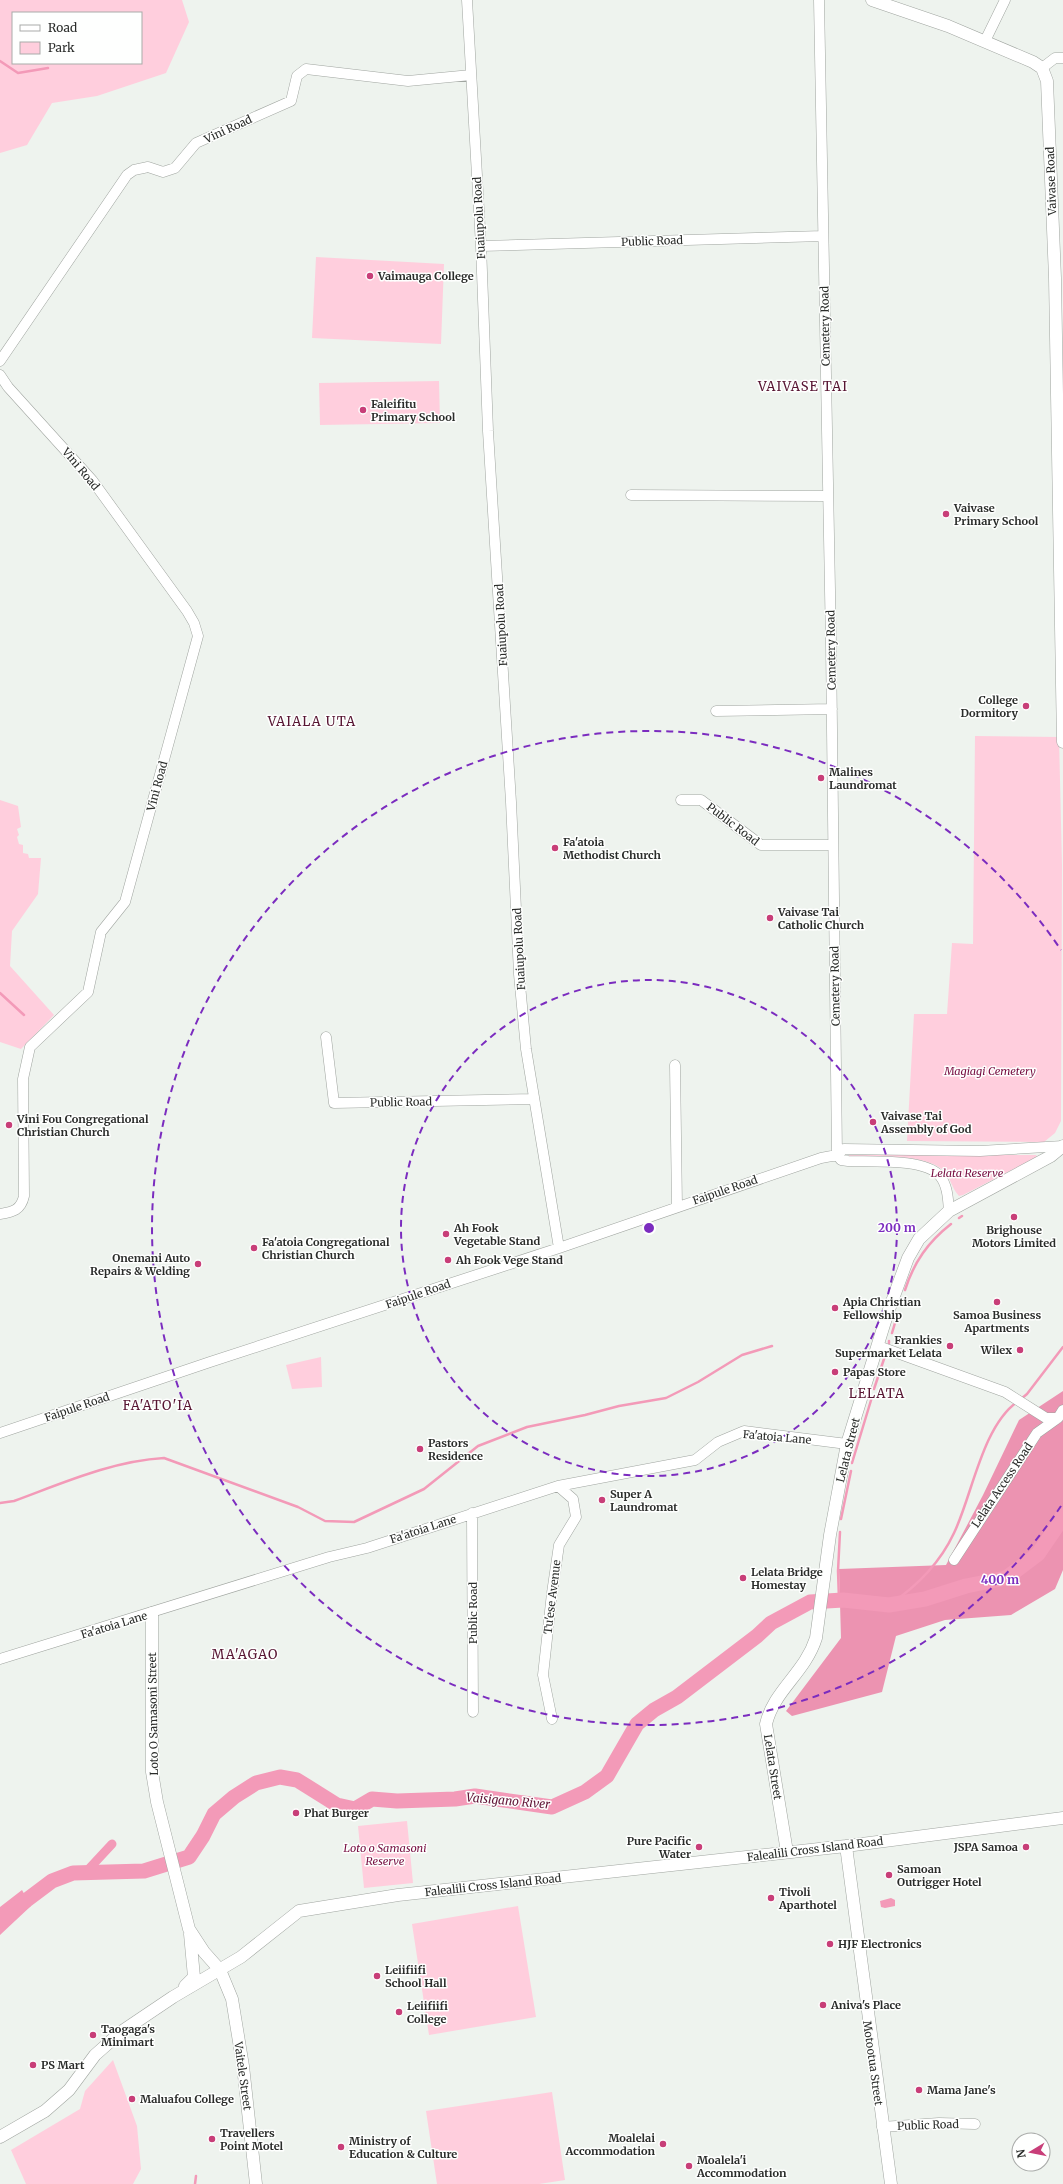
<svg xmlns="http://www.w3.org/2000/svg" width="1063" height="2184" font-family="Merriweather,serif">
  <rect width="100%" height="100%" fill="#eef3ee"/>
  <!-- green -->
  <path fill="#ffcedd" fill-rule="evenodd" d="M0 0H182L189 22 166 73 97 96 52 103 27 145 0 153ZM13 13H141V63H13Z
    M316 257 444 264 441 344 312 338Z
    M439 381 440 423 320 425 319 383Z
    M975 736 1059 737 1062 865 1061 1121 1055 1133 1044 1142 907 1141 914 1014H947L952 943 973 944Z
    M0 800 18 806 21 827 17 829 19 835 17 837 19 844 23 845V853L28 854 29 858H41L38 894 12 931 10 966 54 1015 21 1049 0 1042Z
    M849 1155H1036L1037 1157 963 1195 959 1196C951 1188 951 1177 943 1170 923 1153 874 1157 849 1156Z
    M321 1357 322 1387 292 1389 286 1365Z
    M407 1821 413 1883 364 1888 358 1826Z
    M518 1906 536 2017 429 2035 412 1924Z
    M113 2060 137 2126 141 2169 133 2184H26L11 2150 80 2109 85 2091Z
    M552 2092 565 2180 539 2184H437L426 2111Z"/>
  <!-- forest -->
  <path fill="#ec93b1" d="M1063 1391V1570L1055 1589 1011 1615 945 1620 896 1636 882 1692 792 1716 786 1711 841 1638 839 1569 946 1565 983 1495 1019 1420Z"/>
  <!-- water -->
  <path fill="#f39ab8" d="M22 1890 31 1906 0 1935V1907Z
    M891 1898 895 1900V1906L885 1908 881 1907 880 1901Z"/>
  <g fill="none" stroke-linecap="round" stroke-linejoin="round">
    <!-- stream -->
    <path stroke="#f39ab8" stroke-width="2.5" d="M0 61 18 73 48 68
      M0 993 24 1015
      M959 1218 962 1216
      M905 1290C914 1262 928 1242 951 1224
      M901 1304V1302
      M892 1333 895 1323
      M889 1343V1341
      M874 1389 885 1356
      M1021 1399 1027 1394 1063 1347
      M852 1463 872 1397
      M0 1503 14 1501C63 1483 112 1461 164 1458L298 1507 325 1521 354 1522 424 1489 478 1446 527 1427 585 1415 619 1406 666 1398 698 1382 742 1355 772 1346
      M841 1519 851 1471
      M1060 1522 1063 1518
      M839 1600 838 1571 840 1532
      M889 1605C916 1587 940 1563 954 1533 972 1496 982 1427 1017 1402
      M195 2184 196 2176"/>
    <!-- canal -->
    <path stroke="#f39ab8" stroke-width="9" d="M86 1872 112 1844"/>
    <!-- river -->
    <path stroke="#f39ab8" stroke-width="15" d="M0 1920 52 1881 73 1873 144 1871 189 1857 203 1836 214 1814 234 1797 256 1783 280 1777 297 1780 337 1805 355 1809 372 1799 397 1801 455 1799 475 1796 552 1807 585 1792 607 1776 637 1724 654 1710 677 1697 757 1636 771 1623 810 1602 843 1600 889 1605 925 1599 966 1586 1006 1578 1038 1554 1060 1522 1063 1514"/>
    <!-- minor casing -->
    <g stroke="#a0a5a0" stroke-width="11">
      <path id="minor" d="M467 0 481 246 488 431 511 802 519 974 526 1049 559 1248
        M819 0 831 644 837 1155 841 1160 848 1161C870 1162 925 1158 940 1176 948 1186 948 1200 949 1211
        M985 41 1005 0
        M1042 68 1055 58H1063
        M481 246 823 236
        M0 361 127 175 134 170 148 167 163 172 175 168 196 143 291 101 297 76 306 69 408 81 471 75
        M0 375 8 387 92 480 187 611 194 623 198 636 125 902 101 932 88 992 30 1047 23 1079 24 1196C21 1210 13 1212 0 1214
        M631 495 827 496
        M716 711 832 709
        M681 800H701L761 845H833
        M326 1037 334 1103 534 1099
        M675 1065 677 1207
        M878 1346 1005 1392 1046 1418H1058L1063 1410
        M0 1433 210 1362 559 1248 821 1158 837 1155 844 1149 980 1151 1063 1146
        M472 1513 473 1712
        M954 1560 1037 1433 1058 1418
        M0 1659 329 1557 367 1548 558 1486 695 1460 718 1442 744 1431 847 1444
        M552 1719 543 1675 552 1593 559 1545 576 1517 573 1499 558 1486
        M882 2127 939 2123 975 2124"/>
    </g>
    <!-- major casing -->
    <g stroke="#a0a5a0" stroke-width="13">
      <path id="major" d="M872 0 948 26 1033 62 1042 68 1047 81 1055 278 1063 742
        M152 1613V1772L157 1802 189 1929 204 1952 220 1970 232 1999 243 2066 256 2184
        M846 1846 891 2184
        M787 1852 766 1724C774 1690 805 1673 816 1638L830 1535 847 1444 887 1315 908 1258 919 1239 949 1211 1051 1156 1063 1146
        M185 1986 194 1977 190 1934
        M0 2137 45 2111 69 2090 95 2055 121 2032 173 1997 241 1957 299 1911 398 1895 846 1846 1063 1818"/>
    </g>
    <!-- minor -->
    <use href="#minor" stroke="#fff" stroke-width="10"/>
    <!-- major -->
    <use href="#major" stroke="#fff" stroke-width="12"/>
  </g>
  <!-- distance rings -->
  <g fill="none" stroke="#7b2cbf" stroke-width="2" stroke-dasharray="7 5">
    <circle cx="649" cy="1228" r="248"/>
    <path d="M1061 1506A497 497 0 1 1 1061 950"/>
  </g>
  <!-- markers -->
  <g fill="#c83e78" stroke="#fefffe" stroke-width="1.5">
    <circle cx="370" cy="276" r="4"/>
    <circle cx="363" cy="410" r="4"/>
    <circle cx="946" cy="514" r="4"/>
    <circle cx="1026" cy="706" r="4"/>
    <circle cx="821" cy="778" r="4"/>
    <circle cx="555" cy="848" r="4"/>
    <circle cx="770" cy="918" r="4"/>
    <circle cx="873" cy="1122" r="4"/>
    <circle cx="9" cy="1125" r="4"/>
    <circle cx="1014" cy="1217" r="4"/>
    <circle cx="446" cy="1234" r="4"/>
    <circle cx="254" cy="1248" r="4"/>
    <circle cx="448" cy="1260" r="4"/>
    <circle cx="198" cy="1264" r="4"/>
    <circle cx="997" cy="1302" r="4"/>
    <circle cx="835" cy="1308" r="4"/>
    <circle cx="950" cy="1346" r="4"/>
    <circle cx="1020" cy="1350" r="4"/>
    <circle cx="835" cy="1372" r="4"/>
    <circle cx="420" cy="1449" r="4"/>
    <circle cx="602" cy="1500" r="4"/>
    <circle cx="743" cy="1578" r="4"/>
    <circle cx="296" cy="1813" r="4"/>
    <circle cx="699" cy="1847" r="4"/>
    <circle cx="1026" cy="1847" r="4"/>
    <circle cx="889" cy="1875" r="4"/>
    <circle cx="771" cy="1898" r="4"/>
    <circle cx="830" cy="1944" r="4"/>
    <circle cx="377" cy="1976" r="4"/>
    <circle cx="823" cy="2005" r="4"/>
    <circle cx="399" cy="2012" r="4"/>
    <circle cx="93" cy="2035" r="4"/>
    <circle cx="33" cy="2065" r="4"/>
    <circle cx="919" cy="2090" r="4"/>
    <circle cx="132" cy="2099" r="4"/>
    <circle cx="212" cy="2139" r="4"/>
    <circle cx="663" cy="2144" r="4"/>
    <circle cx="341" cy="2147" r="4"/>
    <circle cx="689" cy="2166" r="4"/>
  </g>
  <g text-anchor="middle" stroke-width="3" stroke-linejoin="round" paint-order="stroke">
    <!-- street labels -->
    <g font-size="11" fill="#2a2c2a" stroke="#fefffe">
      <text transform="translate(228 129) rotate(-25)" y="4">Vini Road</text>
      <text transform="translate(1051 181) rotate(-92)" y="4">Vaivase Road</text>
      <text transform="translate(479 218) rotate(-93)" y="4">Fuaiupolu Road</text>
      <text transform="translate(652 241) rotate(-2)" y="4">Public Road</text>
      <text transform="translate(825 326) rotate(-91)" y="4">Cemetery Road</text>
      <text transform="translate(81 469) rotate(50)" y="4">Vini Road</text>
      <text transform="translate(501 625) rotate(-93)" y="4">Fuaiupolu Road</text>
      <text transform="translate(831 650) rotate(-91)" y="4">Cemetery Road</text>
      <text transform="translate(157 786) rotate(-75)" y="4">Vini Road</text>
      <text transform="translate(733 824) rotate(37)" y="4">Public Road</text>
      <text transform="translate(519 949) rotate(-93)" y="4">Fuaiupolu Road</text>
      <text transform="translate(835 986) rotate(-91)" y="4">Cemetery Road</text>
      <text transform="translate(401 1102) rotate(-1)" y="4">Public Road</text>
      <text transform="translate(725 1190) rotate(-19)" y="4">Faipule Road</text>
      <text transform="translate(418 1294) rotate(-19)" y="4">Faipule Road</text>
      <text transform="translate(77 1407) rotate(-19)" y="4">Faipule Road</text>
      <text transform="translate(777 1437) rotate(5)" y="4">Fa'atoia Lane</text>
      <text transform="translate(848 1450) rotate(-76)" y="4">Lelata Street</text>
      <text transform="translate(1002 1485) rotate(-56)" y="4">Lelata Access Road</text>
      <text transform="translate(423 1529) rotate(-18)" y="4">Fa'atoia Lane</text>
      <text transform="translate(552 1597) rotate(-83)" y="4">Tu'ese Avenue</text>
      <text transform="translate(473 1613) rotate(-90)" y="4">Public Road</text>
      <text transform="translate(114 1625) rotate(-17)" y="4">Fa'atoia Lane</text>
      <text transform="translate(153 1714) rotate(-91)" y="4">Loto O Samasoni Street</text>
      <text transform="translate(773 1767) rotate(81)" y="4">Lelata Street</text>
      <text transform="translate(815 1849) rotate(-7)" y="4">Falealili Cross Island Road</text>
      <text transform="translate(493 1885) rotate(-6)" y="4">Falealili Cross Island Road</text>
      <text transform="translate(873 2063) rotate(82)" y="4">Motootua Street</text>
      <text transform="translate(243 2076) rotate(82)" y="4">Vaitele Street</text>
      <text transform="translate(928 2125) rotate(-2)" y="4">Public Road</text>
    </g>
    <!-- poi labels -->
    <g font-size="11" font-weight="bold" fill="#2a2c2a" stroke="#fefffe" text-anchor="start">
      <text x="378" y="280">Vaimauga College</text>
      <text x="371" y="408">Faleifitu<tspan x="371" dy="13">Primary School</tspan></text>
      <text x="954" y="512">Vaivase<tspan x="954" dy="13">Primary School</tspan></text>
      <text x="1018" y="704" text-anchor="end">College<tspan x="1018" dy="13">Dormitory</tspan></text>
      <text x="829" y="776">Malines<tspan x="829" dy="13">Laundromat</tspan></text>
      <text x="563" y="846">Fa'atoia<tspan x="563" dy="13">Methodist Church</tspan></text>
      <text x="778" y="916">Vaivase Tai<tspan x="778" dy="13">Catholic Church</tspan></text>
      <text x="881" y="1120">Vaivase Tai<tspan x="881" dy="13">Assembly of God</tspan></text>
      <text x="17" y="1123">Vini Fou Congregational<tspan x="17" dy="13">Christian Church</tspan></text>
      <text x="454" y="1232">Ah Fook<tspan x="454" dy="13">Vegetable Stand</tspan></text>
      <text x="1014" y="1234" text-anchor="middle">Brighouse<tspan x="1014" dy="13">Motors Limited</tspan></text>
      <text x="262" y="1246">Fa'atoia Congregational<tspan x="262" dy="13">Christian Church</tspan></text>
      <text x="190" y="1262" text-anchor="end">Onemani Auto<tspan x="190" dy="13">Repairs &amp; Welding</tspan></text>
      <text x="456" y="1264">Ah Fook Vege Stand</text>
      <text x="843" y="1306">Apia Christian<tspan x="843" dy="13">Fellowship</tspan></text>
      <text x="997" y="1319" text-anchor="middle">Samoa Business<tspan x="997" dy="13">Apartments</tspan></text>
      <text x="942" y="1344" text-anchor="end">Frankies<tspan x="942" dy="13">Supermarket Lelata</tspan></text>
      <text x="1012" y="1354" text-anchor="end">Wilex</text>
      <text x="843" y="1376">Papas Store</text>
      <text x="428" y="1447">Pastors<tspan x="428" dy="13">Residence</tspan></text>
      <text x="610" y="1498">Super A<tspan x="610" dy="13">Laundromat</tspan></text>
      <text x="751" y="1576">Lelata Bridge<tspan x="751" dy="13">Homestay</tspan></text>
      <text x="304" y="1817">Phat Burger</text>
      <text x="691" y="1845" text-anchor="end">Pure Pacific<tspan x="691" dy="13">Water</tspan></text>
      <text x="1018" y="1851" text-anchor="end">JSPA Samoa</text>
      <text x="897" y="1873">Samoan<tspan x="897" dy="13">Outrigger Hotel</tspan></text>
      <text x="779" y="1896">Tivoli<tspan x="779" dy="13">Aparthotel</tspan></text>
      <text x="838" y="1948">HJF Electronics</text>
      <text x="385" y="1974">Leiifiifi<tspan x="385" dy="13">School Hall</tspan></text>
      <text x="831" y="2009">Aniva's Place</text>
      <text x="407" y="2010">Leiifiifi<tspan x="407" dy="13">College</tspan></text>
      <text x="101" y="2033">Taogaga's<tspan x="101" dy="13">Minimart</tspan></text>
      <text x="41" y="2069">PS Mart</text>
      <text x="927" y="2094">Mama Jane's</text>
      <text x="140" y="2103">Maluafou College</text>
      <text x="220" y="2137">Travellers<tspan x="220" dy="13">Point Motel</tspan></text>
      <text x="655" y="2142" text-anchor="end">Moalelai<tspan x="655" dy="13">Accommodation</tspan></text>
      <text x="349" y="2145">Ministry of<tspan x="349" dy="13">Education &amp; Culture</tspan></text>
      <text x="697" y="2164">Moalela'i<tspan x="697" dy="13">Accommodation</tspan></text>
    </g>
    <!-- park labels -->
    <g font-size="11" font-style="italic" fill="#760d40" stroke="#fefffe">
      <text x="990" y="1075">Magiagi Cemetery</text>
      <text x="967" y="1177">Lelata Reserve</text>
      <text x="385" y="1852">Loto o Samasoni<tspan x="385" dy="13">Reserve</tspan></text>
    </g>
    <!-- water labels -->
    <g font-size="12" font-style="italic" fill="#611436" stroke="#fefffe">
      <text transform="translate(508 1801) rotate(5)" y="4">Vaisigano River</text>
    </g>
    <!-- quarter labels -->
    <g font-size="13" letter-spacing="1" fill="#571532" stroke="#fefffe">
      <text x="803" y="391">VAIVASE TAI</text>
      <text x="312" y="726">VAIALA UTA</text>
      <text x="877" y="1398">LELATA</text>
      <text x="158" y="1410">FA'ATO'IA</text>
      <text x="245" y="1659">MA'AGAO</text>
    </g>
  </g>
  <circle cx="649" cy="1228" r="6" fill="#7b2cbf" stroke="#fefffe" stroke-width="2"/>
  <g font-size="12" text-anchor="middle" font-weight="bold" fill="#7b2cbf" stroke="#fefffe" stroke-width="3" stroke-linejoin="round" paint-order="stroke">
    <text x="897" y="1232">200 m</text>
    <text x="1000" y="1584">400 m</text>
  </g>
  <!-- legend -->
  <rect x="12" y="12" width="130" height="52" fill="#fefffe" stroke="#a9aba9"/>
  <rect x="20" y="25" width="20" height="6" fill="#ffffff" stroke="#a9aba9"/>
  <text x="48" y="32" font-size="12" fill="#2a2c2a">Road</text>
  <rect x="20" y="42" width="20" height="12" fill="#ffcedd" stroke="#a9aba9"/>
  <text x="48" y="52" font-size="12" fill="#2a2c2a">Park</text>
  <!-- north arrow -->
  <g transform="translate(1031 2152) rotate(260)"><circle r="19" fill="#fefffe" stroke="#a9aba9"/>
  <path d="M0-3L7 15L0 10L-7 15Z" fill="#c83e78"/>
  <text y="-6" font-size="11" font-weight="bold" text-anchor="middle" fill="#2a2c2a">N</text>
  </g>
</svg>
